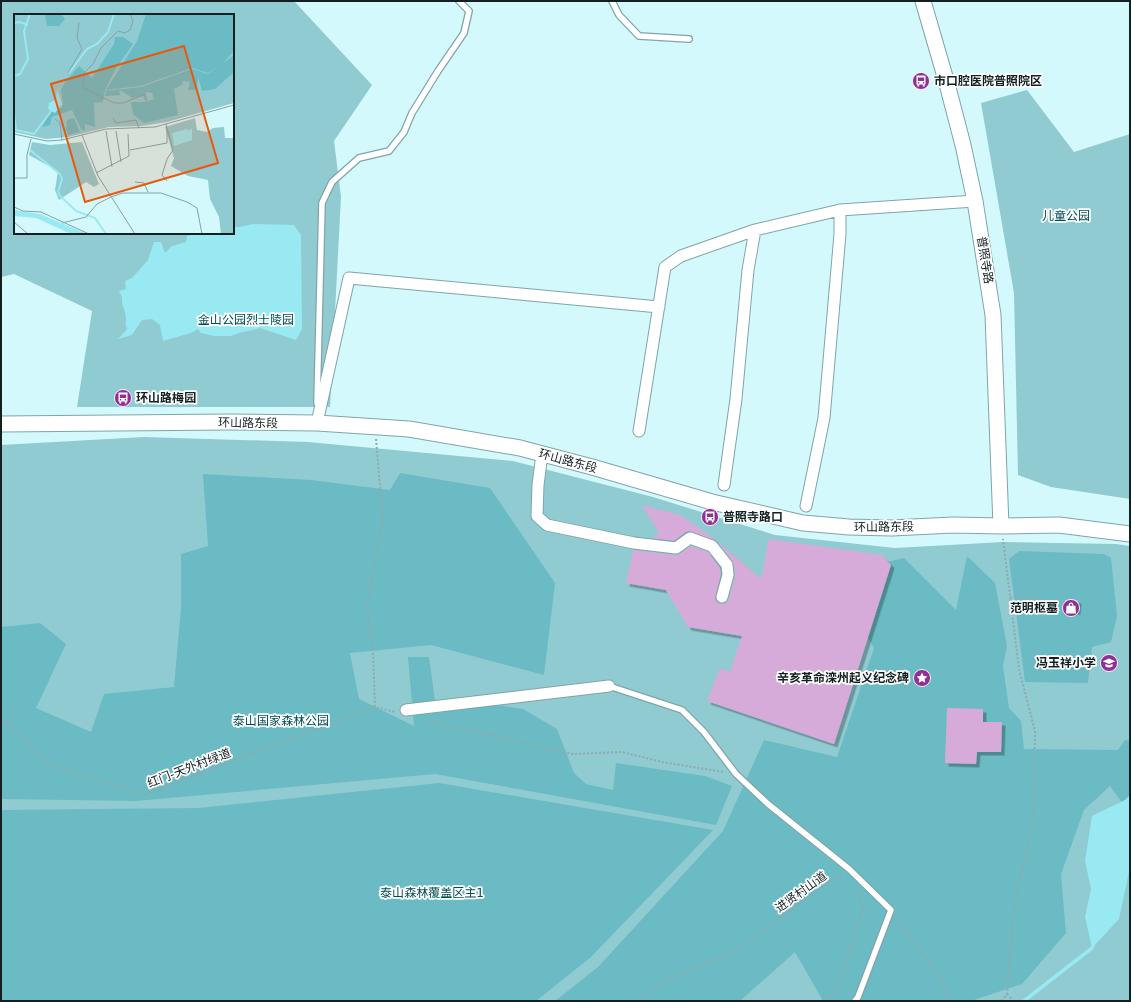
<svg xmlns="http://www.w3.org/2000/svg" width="1131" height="1002" font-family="'DejaVu Sans','Noto Sans SC',sans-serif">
  <defs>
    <filter id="shadow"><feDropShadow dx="3.5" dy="3.5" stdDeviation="0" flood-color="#0004"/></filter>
  </defs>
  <rect width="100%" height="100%" fill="#d3f9fd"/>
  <!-- green -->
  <path fill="#90cbd2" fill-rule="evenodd" d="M1 1H294L372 85 334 141 341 197 330 407H77L92 311 14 274 1 277ZM15 15H233V233H15Z
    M1027 90 1074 152 1130 134V499L1051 487 1018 475 1014 293 981 103Z
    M144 437 308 442 513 461 653 497 775 535 895 548 1003 542 1116 544 1130 546V1001H1V445Z"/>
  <!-- forest -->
  <path fill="#6bbbc4" d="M400 473 490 488 555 583 544 675 431 645 350 653 359 699 414 726 408 657H429L435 701 462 709 497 705 523 709 557 729 574 773 586 784 613 790 616 763 705 776 732 786 716 825 435 774 136 801 1 799V627L40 623 66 644 36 708 91 732 104 694 174 687 181 608V554L208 546 203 474 311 480 390 490Z
    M1019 551 1104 554 1111 558 1117 616 1111 642 1092 647 1088 683 1025 682 1009 559Z
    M967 556 995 583 1007 646 1003 666 1009 708 1021 721 1024 749 1118 750 1125 740 1130 741V797L1123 804 1110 786 1084 810 1061 874 1066 933 1022 984 971 1001H823L795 952 740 1001H555L598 967 723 831 764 740 837 757 874 648 863 630 883 563 904 558 956 610Z
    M439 783 713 830 591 957 536 1001H1V810L199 808Z"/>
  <!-- water -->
  <path fill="#98e9f2" d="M253 224 294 225 301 235 302 329 296 340 260 328 239 333 231 336H214L201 333 198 329 191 333 163 341 160 325 152 319 142 320 132 335 118 339 127 329C125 324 126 323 126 318 126 311 121 305 122 297L119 291 126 289 125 281 132 278 148 260 154 242H161L165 253 172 246 186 242 187 236 196 233H233V227H239Z
    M1130 795V867L1119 919 1092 948 1085 917 1091 889 1085 861 1092 816 1125 800Z"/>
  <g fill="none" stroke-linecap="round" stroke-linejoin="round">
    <!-- stream -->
    <path stroke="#98e9f2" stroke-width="3.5" d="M1024 1001 1092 948 1093 946"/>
  </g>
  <!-- building -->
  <path fill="#d7abd9" filter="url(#shadow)" d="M642 505 680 515 712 537 716 541 689 531 686 532 674 541 652 538 659 533Z
    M769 539 882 555 891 565 834 744 707 701 720 668 730 672 742 636 688 627 666 590 626 583 633 550 675 555 680 554 691 546 708 552 720 568 721 574 715 598 717 602 721 604H724L727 602 729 599 735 577 734 564 732 561 718 542 761 579Z
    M1065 600H1078L1077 611 1065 612Z
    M947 708 983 709V722H1002L1001 752H977L976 764 945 763Z"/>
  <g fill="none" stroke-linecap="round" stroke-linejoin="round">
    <!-- lane casing -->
    <g stroke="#80a4a8" stroke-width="8">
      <path id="lane" d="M612 1 619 15 639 36 689 39
        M317 403 322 203 332 182 359 158 389 151 404 132 412 113 438 71 464 33 469 11 459 1
        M609 686 682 710 704 732 736 774 768 804 849 869 891 910 858 997 855 1001"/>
    </g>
    <!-- street casing -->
    <g stroke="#80a4a8" stroke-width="13">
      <path id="street" d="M317 423 349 278 659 307
        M639 431 665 267 681 256 755 230 840 210 975 201
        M542 454 538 485 537 516 547 525 634 543 676 548 690 538 712 546 727 565 728 575 722 597
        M724 485 736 399 748 270 755 230
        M806 506 824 418 840 234V210
        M406 710 609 686"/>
    </g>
    <!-- secondary casing -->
    <g stroke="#80a4a8" stroke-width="17">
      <path id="secondary" d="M923 1 946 80 963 145 975 201 993 315 1001 526
        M1 424 230 422 317 423 409 429 520 448 592 467 712 502 803 523 849 527 892 528 953 525 1001 526 1059 525 1130 534"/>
    </g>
    <!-- path -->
    <path stroke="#8daaad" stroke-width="2" stroke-dasharray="2 2" stroke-linecap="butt" d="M376 439 383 520 367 606 373 651 375 707 395 712
      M1010 598C1020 595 1032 597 1043 599 1050 601 1058 604 1065 604
      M1 717 49 765 146 794 375 707
      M427 720 572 754 622 752 662 762 724 772
      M897 919 942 980 951 1001
      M1007 994 1013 1001
      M639 1001 656 985 735 951 841 874
      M823 1001 837 990 863 908 856 889
      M1002 1001 1007 994 1012 930 1017 890 1033 826 1035 731 1019 669 1003 539"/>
    <!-- lane -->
    <use href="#lane" stroke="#fff" stroke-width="5.5"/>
    <!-- street -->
    <use href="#street" stroke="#fff" stroke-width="11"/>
    <!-- secondary -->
    <use href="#secondary" stroke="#fff" stroke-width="15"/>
  </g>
  <!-- icons -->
  <defs>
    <g id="bus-disc" transform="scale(0.9)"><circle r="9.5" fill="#912f97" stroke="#fefefe"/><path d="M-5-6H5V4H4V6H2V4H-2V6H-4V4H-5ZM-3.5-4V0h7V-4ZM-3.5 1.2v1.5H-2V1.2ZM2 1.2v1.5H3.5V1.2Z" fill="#fff"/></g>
    <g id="shop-disc" transform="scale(0.9)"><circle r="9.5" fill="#912f97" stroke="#fefefe"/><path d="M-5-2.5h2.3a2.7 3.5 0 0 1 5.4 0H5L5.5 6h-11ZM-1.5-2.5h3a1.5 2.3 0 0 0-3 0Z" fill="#fff"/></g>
    <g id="school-disc" transform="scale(0.9)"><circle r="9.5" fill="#912f97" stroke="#fefefe"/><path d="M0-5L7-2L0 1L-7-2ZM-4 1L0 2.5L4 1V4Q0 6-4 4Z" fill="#fff"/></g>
    <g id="sight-disc" transform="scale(0.9)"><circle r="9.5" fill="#912f97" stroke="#fefefe"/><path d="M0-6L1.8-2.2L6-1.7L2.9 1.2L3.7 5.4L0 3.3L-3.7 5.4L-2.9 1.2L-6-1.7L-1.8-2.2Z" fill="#fff"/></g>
  </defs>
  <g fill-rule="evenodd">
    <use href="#bus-disc" x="921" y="81"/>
    <use href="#bus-disc" x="123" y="398"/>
    <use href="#bus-disc" x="710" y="517"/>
    <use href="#shop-disc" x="1071" y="608"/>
    <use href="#school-disc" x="1109" y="663"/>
    <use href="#sight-disc" x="922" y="678"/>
  </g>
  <g text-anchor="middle" stroke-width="3.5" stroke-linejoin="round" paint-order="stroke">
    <!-- poi labels -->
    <g font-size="12" font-weight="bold" fill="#122021" stroke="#fefefe" text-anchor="start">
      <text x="934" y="85">市口腔医院普照院区</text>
      <text x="136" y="402">环山路梅园</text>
      <text x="723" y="521">普照寺路口</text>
      <text x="1058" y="612" text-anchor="end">范明枢墓</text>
      <text x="1096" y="667" text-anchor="end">冯玉祥小学</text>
      <text x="909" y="682" text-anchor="end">辛亥革命滦州起义纪念碑</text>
    </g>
    <!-- park labels -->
    <g font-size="12" fill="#004d54" stroke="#fefefe">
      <text x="1066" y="220">儿童公园</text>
      <text x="246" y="324">金山公园烈士陵园</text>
      <text x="281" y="725">泰山国家森林公园</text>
      <text x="432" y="897">泰山森林覆盖区主1</text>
    </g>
    <!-- street labels -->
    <g font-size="12" fill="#122021" stroke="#fefefe">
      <text transform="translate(985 260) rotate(81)" y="4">普照寺路</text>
      <text transform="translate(248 423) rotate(1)" y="4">环山路东段</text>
      <text transform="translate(568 461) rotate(15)" y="4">环山路东段</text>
      <text transform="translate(884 527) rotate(-1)" y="4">环山路东段</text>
      <text transform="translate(189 768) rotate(-21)" y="4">红门-天外村绿道</text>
      <text transform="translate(801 892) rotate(-36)" y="4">进贤村山道</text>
    </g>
  </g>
  <!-- overview -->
  <g transform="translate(14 14)">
    <rect width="220" height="220" fill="#d3f9fd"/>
    <path d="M0 0H220V89L153 108 128 112 95 113 54 123 32 125 0 118ZM181 104 183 116 193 118 199 114 210 113 211 124H220V220H207L205 203 196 185 194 166 174 162 157 152 160 144 151 113ZM18 128 36 131 68 128 85 170 80 173 72 168 45 186 41 176 44 157 15 141Z" fill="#90cbd2"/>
    <path d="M31 0H47L51 5 45 12H33ZM132 0H220V37L208 50 194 59 178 54 126 72 92 76 123 27ZM101 23H109L119 30 101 56 91 76 89 88 80 89 81 113 71 110V117L67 115 58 96 38 103 36 111 28 113 37 97 47 94 49 91 47 76 51 68 65 52 78 64 100 30ZM220 41V58L201 75 188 77 184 63 183 76H174L176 68 169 67 168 71 160 75 164 101 130 109 119 100 117 88H131L140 85 138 79 131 78 134 86 131 87 129 82 118 84 108 77H105L106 81 91 82 92 77 127 73 178 55 194 60ZM60 104 66 118 54 121 52 115 53 106Z" fill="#6bbbc4"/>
    <path d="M43 75 48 90 41 99 34 95 35 89 42 86ZM178 114V126L160 132 158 119 173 115 175 117ZM0 196 26 200 73 220H57L22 204 0 202Z" fill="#98e9f2"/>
    <path fill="none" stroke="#98e9f2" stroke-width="2" d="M0 9 5 8 14 11M55 59 73 35 83 30 94 18 100 0M0 62 6 60 14 45 10 17 16 0M0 100 2 116 20 120 38 96M16 136 46 160 48 165 44 178 46 182 62 197 81 204 92 220"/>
    <path fill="none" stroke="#86a2a5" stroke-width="1" d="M116 0 119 7 116 16 111 19 104 17 87 34 79 50 71 58 68 73 100 89H109L132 80M54 59 68 35 63 24 65 9M220 94V118M99 104 102 109 122 106 125 114M41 105 46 109 48 126M152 110 159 136 153 145 148 161 153 167M92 117 98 153M102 117 107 148M0 120 33 127 48 126 92 115 141 113 220 91M68 121 84 162 121 220M116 136 153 129V116M82 159 115 142 114 120M0 164H13V141L17 125M121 168 130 169 134 178M0 193 9 197 27 198 75 220M0 208 14 220M48 209 72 203 83 190 97 183 109 179H147L173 188 183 194 188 220"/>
    <path fill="#e8590c" fill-opacity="0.15" stroke="#e8590c" stroke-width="2" d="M170 32 204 149 71 188 37 70Z"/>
    <rect width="220" height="220" fill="none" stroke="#122021" stroke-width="2"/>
  </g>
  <!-- border -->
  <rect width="1131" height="1002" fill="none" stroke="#122021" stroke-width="4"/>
</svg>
